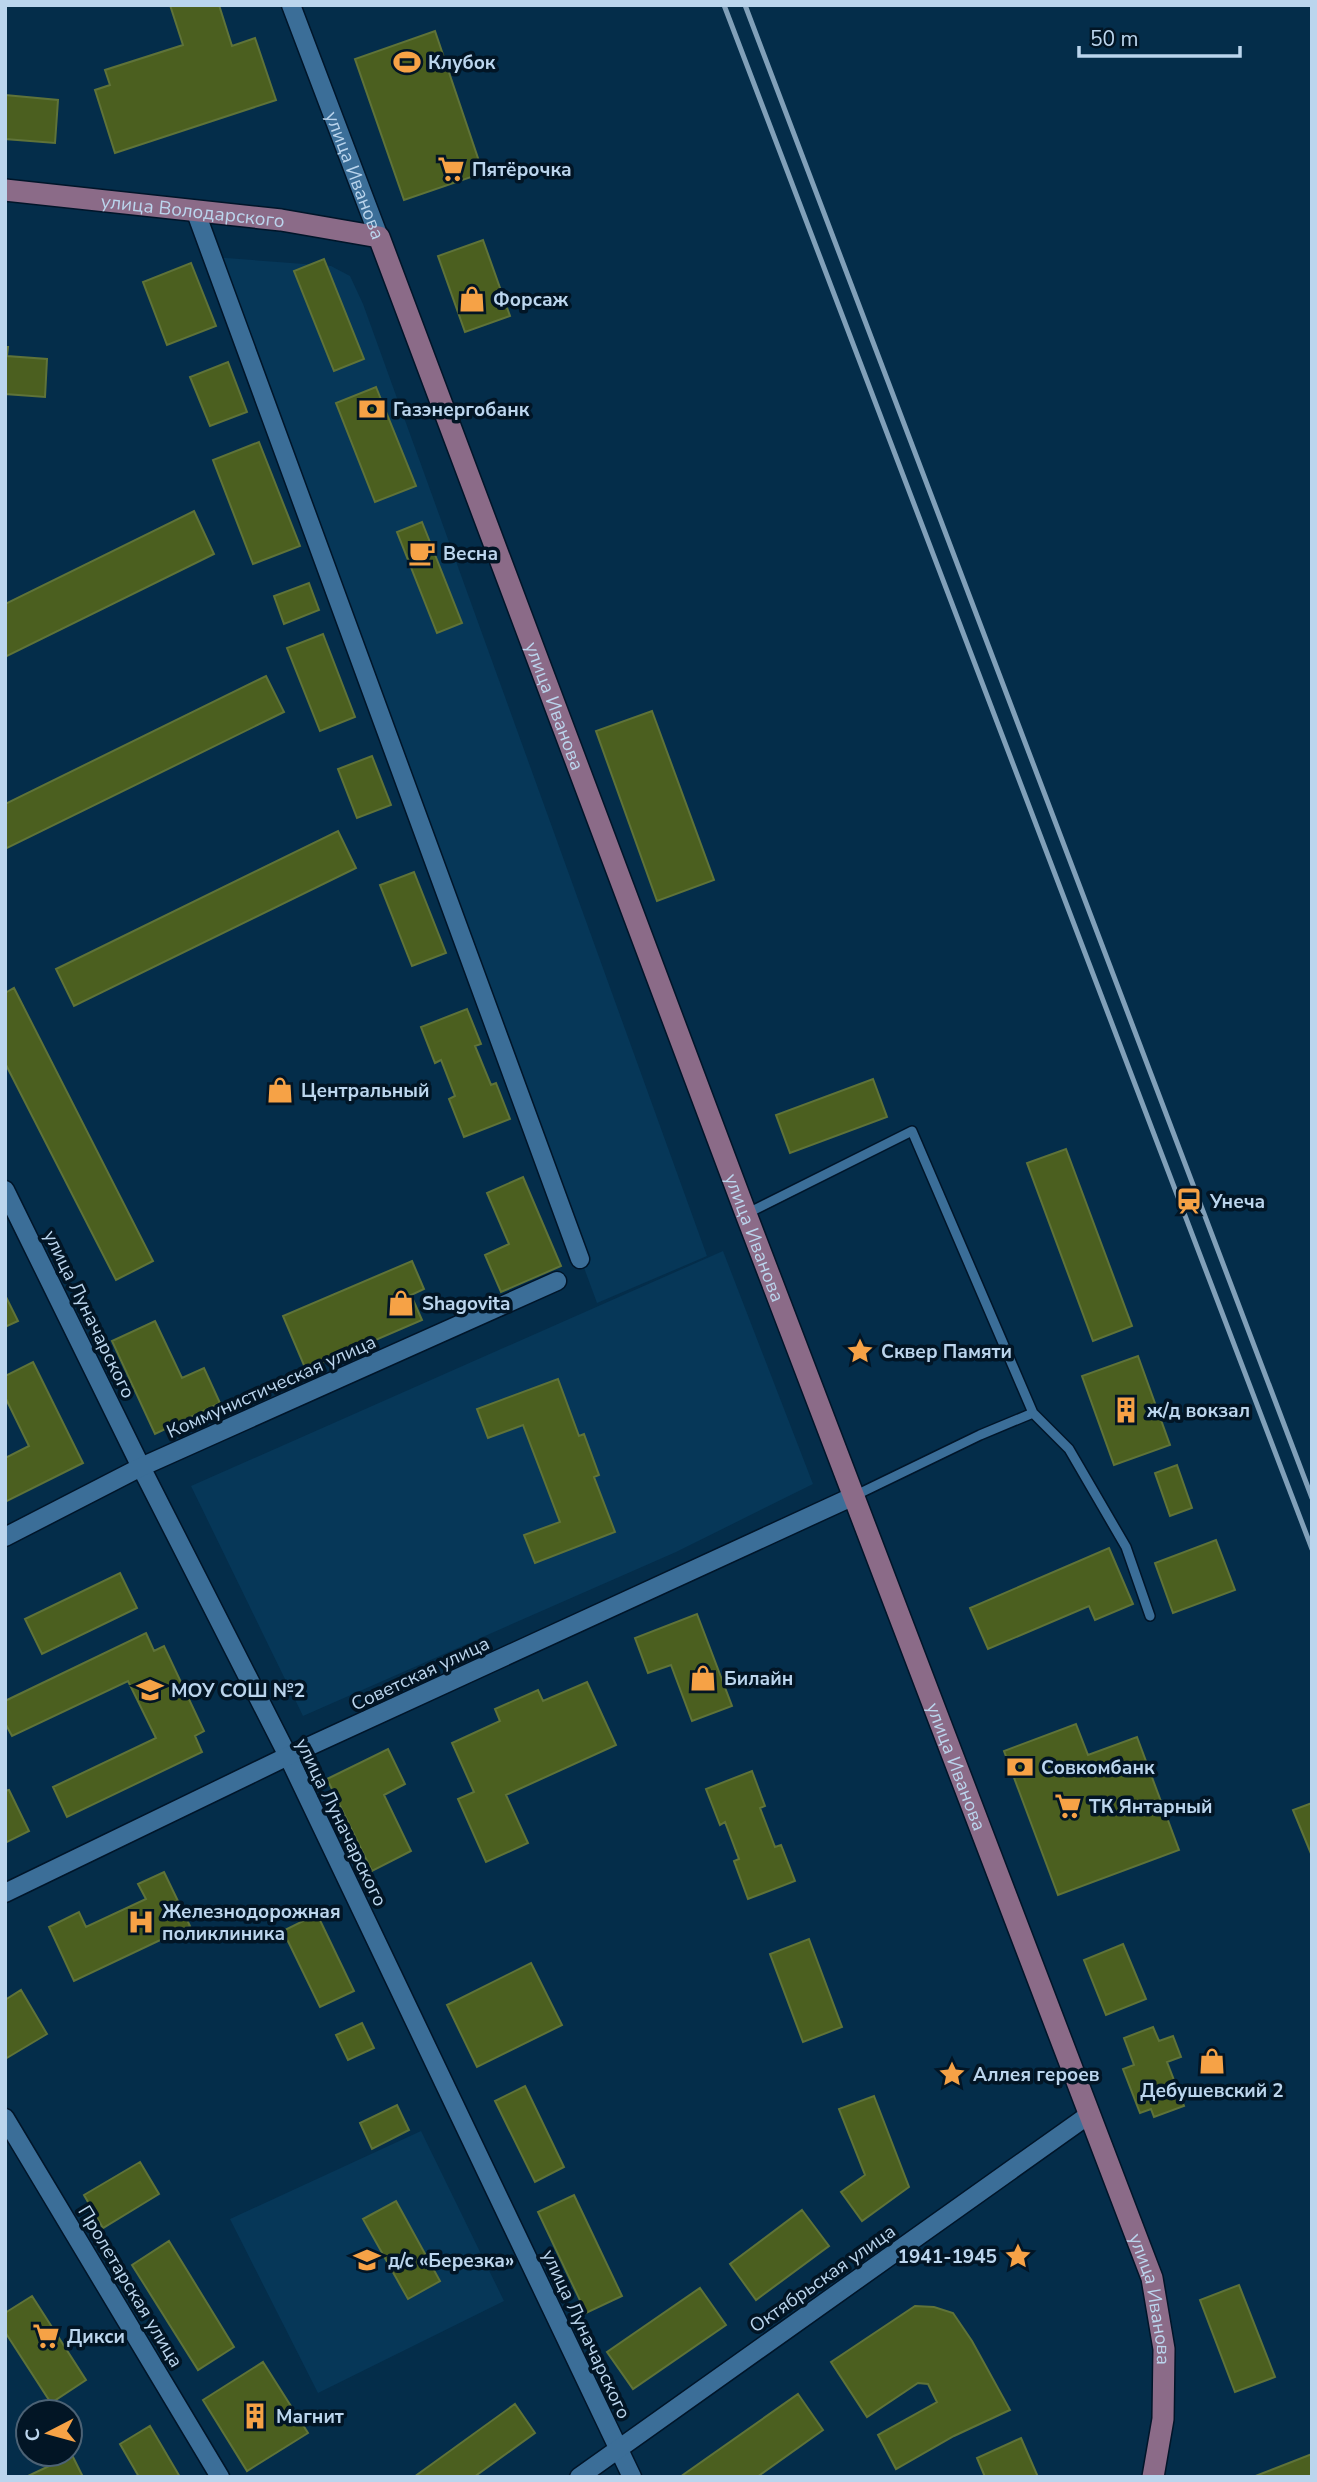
<svg xmlns="http://www.w3.org/2000/svg" width="1317" height="2482" font-family="'Nunito Sans',sans-serif">
  <rect width="100%" height="100%" fill="#042d4a"/>
  <!-- built -->
  <path fill="#063758" d="M213 257 331 266 350 276 363 304 707 1256 597 1303Z
    M723 1251 813 1484 676 1552 303 1716 191 1486Z
    M421 2131 504 2301 318 2393 230 2219Z"/>
  <!-- building -->
  <path fill="#4b5f1f" stroke="#5f7339" stroke-width="2" d="M170 5H219L232 46 255 38 276 100 115 153 95 90 110 85 105 70 183 45Z
    M435 31 483 173 404 200 355 59Z
    M5 95 58 100 55 143 5 139Z
    M483 240 510 316 465 332 438 256Z
    M324 259 364 359 334 371 294 271Z
    M191 263 216 326 167 345 143 282Z
    M5 347H8L7 356 47 359 45 397 5 394Z
    M228 362 247 412 210 426 190 377Z
    M376 387 416 486 375 502 336 403Z
    M259 442 300 546 253 564 213 460Z
    M194 511 214 554 5 657V604Z
    M422 522 462 623 437 633 397 532Z
    M309 583 319 610 284 624 274 596Z
    M323 634 355 717 320 731 287 648Z
    M266 676 284 712 5 849V804Z
    M652 711 714 880 657 901 596 731Z
    M372 756 391 805 357 818 338 769Z
    M338 831 356 868 74 1006 56 969Z
    M414 872 446 953 412 966 380 885Z
    M14 988 153 1261 116 1280 5 1063V993Z
    M467 1009 481 1044 475 1046 491 1085 496 1083 510 1119 464 1137 449 1099 455 1096 441 1060 435 1063 421 1027Z
    M873 1079 887 1117 790 1153 776 1115Z
    M1066 1149 1132 1326 1093 1341 1027 1163Z
    M523 1177 561 1266 501 1292 485 1255 509 1244 487 1193Z
    M412 1261 424 1289 411 1295 422 1320 306 1370 283 1316Z
    M5 1295 18 1321 5 1327Z
    M155 1321 182 1378 204 1368 220 1403 155 1434 112 1341Z
    M1138 1356 1170 1445 1114 1465 1082 1376Z
    M33 1362 83 1463 5 1502V1458L29 1446 5 1397V1376Z
    M558 1379 579 1436 584 1434 599 1475 594 1477 615 1532 535 1563 524 1535 560 1522 523 1425 488 1438 477 1409Z
    M1177 1465 1192 1508 1170 1516 1155 1473Z
    M1216 1540 1235 1590 1173 1613 1155 1563Z
    M1109 1548 1133 1604 1095 1620 1089 1606 988 1649 970 1608Z
    M120 1573 137 1608 42 1654 25 1619Z
    M697 1614 732 1706 692 1721 671 1665 648 1673 635 1638Z
    M146 1633 154 1651 164 1646 204 1731 195 1736 202 1752 67 1817 53 1787 156 1738 128 1681 12 1736 5 1723V1701Z
    M587 1682 616 1745 506 1795 528 1843 486 1862 458 1799 474 1792 452 1743 500 1721 495 1709 538 1690 543 1701Z
    M1076 1724 1088 1755 1137 1737 1179 1850 1058 1895 1004 1751Z
    M388 1749 405 1784 384 1795 411 1851 372 1871 327 1779Z
    M752 1771 765 1806 760 1808 775 1847 781 1845 795 1881 748 1899 734 1861 739 1859 725 1822 720 1825 706 1789Z
    M9 1790 29 1831 5 1843V1791Z
    M1312 1803V1856L1293 1810Z
    M164 1872 190 1926 74 1981 49 1927 79 1912 86 1927 146 1899 138 1884Z
    M317 1914 354 1991 320 2007 283 1931Z
    M809 1939 842 2027 803 2042 770 1954Z
    M1123 1944 1146 1999 1106 2015 1084 1960Z
    M531 1963 562 2025 477 2067 447 2005Z
    M21 1990 47 2034 5 2059V2000Z
    M362 2023 374 2048 348 2060 336 2035Z
    M1153 2027 1159 2041 1173 2036 1181 2057 1167 2062 1184 2106 1154 2117 1151 2109 1140 2113 1123 2069 1134 2065 1124 2038Z
    M525 2086 564 2167 535 2182 495 2101Z
    M874 2096 909 2187 862 2221 841 2192 865 2175 839 2109Z
    M397 2105 409 2130 372 2149 360 2123Z
    M140 2162 159 2194 103 2228 84 2195Z
    M574 2195 622 2296 586 2313 538 2212Z
    M396 2201 440 2281 408 2299 363 2219Z
    M802 2210 829 2246 756 2300 730 2264Z
    M169 2241 234 2347 198 2370 132 2265Z
    M1239 2285 1275 2377 1235 2392 1200 2300Z
    M700 2288 726 2325 633 2389 607 2352Z
    M32 2296 86 2380 51 2403 5 2332V2313Z
    M915 2306 934 2307 953 2313 972 2341 1010 2410 954 2436 896 2469 878 2435 937 2402 928 2384 918 2383 867 2417 831 2362Z
    M263 2362 308 2433 247 2471 203 2400Z
    M798 2394 823 2430 757 2477H680Z
    M515 2404 535 2433 474 2477H414Z
    M150 2426 180 2477H139L120 2444Z
    M1021 2438 1038 2477H985L977 2458Z
    M1312 2454V2477H1253Z
    M72 2455 83 2477H26Z"/>
  <g fill="none" stroke-linecap="round" stroke-linejoin="round">
    <!-- lane casing -->
    <g stroke="#001529" stroke-width="12">
      <path id="lane" d="M746 1214 912 1131 1033 1413 1069 1449 1126 1547 1150 1616
        M854 1496 980 1435 1033 1413"/>
    </g>
    <!-- street casing -->
    <g stroke="#001529" stroke-width="21">
      <g id="street">
        <path id="s1" d="M291 5 379 237"/>
        <path d="M195 210 580 1259"/>
        <path d="M5 1190 141 1467 288 1756 632 2477"/>
        <path d="M5 1537 141 1467 557 1281"/>
        <path d="M5 1893 288 1756 854 1496"/>
        <path d="M5 2118 220 2477"/>
        <path d="M579 2477 1090 2114"/>
      </g>
    </g>
    <!-- primary casing -->
    <g stroke="#001529" stroke-width="24">
      <g id="primary">
        <path id="s2" d="M5 190 281 220 379 237 746 1214 1152 2278 1164 2349 1163 2419 1153 2477"/>
      </g>
    </g>
    <!-- lane -->
    <use href="#lane" stroke="#3b6e98" stroke-width="9"/>
    <!-- street -->
    <use href="#street" stroke="#3b6e98" stroke-width="18"/>
    <!-- primary -->
    <use href="#primary" stroke="#8b6b88" stroke-width="21"/>
    <!-- rail -->
    <path stroke="#81a0b9" stroke-width="5" d="M724 5 1312 1549
      M745 5 1312 1498"/>
  </g>
  <!-- icons -->
  <defs>
    <g id="stadium-bare" transform="scale(2.1)"><path d="M0-5a6.5 5 0 1 0 0 10a6.5 5 0 1 0 0-10ZM-3.5-1.8h7v3.6h-7Z" fill="#f6a246" stroke="#021525" stroke-width="2.5" paint-order="stroke"/></g>
    <g id="supermarket-bare" transform="scale(2.1)"><path d="M-6-5.5h2.5l.6 2H6L4.5 2H-2.5L-4.4-4H-6ZM-1.5 3.2a1.3 1.3 0 1 0 .1 0ZM3 3.2a1.3 1.3 0 1 0 .1 0Z" fill="#f6a246" stroke="#021525" stroke-width="2.5" paint-order="stroke"/></g>
    <g id="shop-bare" transform="scale(2.1)"><path d="M-5-2.5h2.3a2.7 3.5 0 0 1 5.4 0H5L5.5 6h-11ZM-1.5-2.5h3a1.5 2.3 0 0 0-3 0Z" fill="#f6a246" stroke="#021525" stroke-width="2.5" paint-order="stroke"/></g>
    <g id="bank-bare" transform="scale(2.1)"><path d="M-6-4H6V4H-6ZM0-2.3a2.3 2.3 0 1 0 0 4.6a2.3 2.3 0 1 0 0-4.6Z" fill="#f6a246" stroke="#021525" stroke-width="2.5" paint-order="stroke"/></g>
    <g id="cafe-bare" transform="scale(2.1)"><path d="M-5.5-4.5H6V0H3Q3 3.5 0 3.5H-2.5Q-5.5 3.5-5.5 0ZM3-3.2v2h1.7v-2ZM-6 4.5H4V6H-6Z" fill="#f6a246" stroke="#021525" stroke-width="2.5" paint-order="stroke"/></g>
    <g id="station-bare" transform="scale(2.1)"><path d="M-3-6H3Q5-6 5-4V2Q5 4 3 4L4.5 6H3L1.5 4h-3L-3 6H-4.5L-3 4Q-5 4-5 2V-4Q-5-6-3-6ZM-3.5-4v3h7v-3ZM-3.5 1v1.5H-2V1ZM2 1v1.5H3.5V1Z" fill="#f6a246" stroke="#021525" stroke-width="2.5" paint-order="stroke"/></g>
    <g id="sight-bare" transform="scale(2.1)"><path d="M0-6L1.8-2.2L6-1.7L2.9 1.2L3.7 5.4L0 3.3L-3.7 5.4L-2.9 1.2L-6-1.7L-1.8-2.2Z" fill="#f6a246" stroke="#021525" stroke-width="2.5" paint-order="stroke"/></g>
    <g id="building-bare" transform="scale(2.1)"><path d="M-4-6H4V6H1V3H-1V6H-4ZM-2.5-4.3h1.7v1.8h-1.7ZM.8-4.3h1.7v1.8H.8ZM-2.5-1h1.7V.8h-1.7ZM.8-1h1.7V.8H.8Z" fill="#f6a246" stroke="#021525" stroke-width="2.5" paint-order="stroke"/></g>
    <g id="school-bare" transform="scale(2.1)"><path d="M0-5L7-2L0 1L-7-2ZM-4 1L0 2.5L4 1V4Q0 6-4 4Z" fill="#f6a246" stroke="#021525" stroke-width="2.5" paint-order="stroke"/></g>
    <g id="hospital-bare" transform="scale(2.1)"><path d="M-5-5h3v3.5h4V-5h3V5h-3V1.5h-4V5h-3Z" fill="#f6a246" stroke="#021525" stroke-width="2.5" paint-order="stroke"/></g>
  </defs>
  <g fill-rule="evenodd">
    <use href="#stadium-bare" x="407" y="62"/>
    <use href="#supermarket-bare" x="451" y="169"/>
    <use href="#shop-bare" x="472" y="299"/>
    <use href="#bank-bare" x="372" y="409"/>
    <use href="#cafe-bare" x="422" y="553"/>
    <use href="#shop-bare" x="280" y="1090"/>
    <use href="#station-bare" x="1189" y="1201"/>
    <use href="#shop-bare" x="401" y="1303"/>
    <use href="#sight-bare" x="860" y="1351"/>
    <use href="#building-bare" x="1126" y="1410"/>
    <use href="#shop-bare" x="703" y="1678"/>
    <use href="#school-bare" x="150" y="1690"/>
    <use href="#bank-bare" x="1020" y="1767"/>
    <use href="#supermarket-bare" x="1068" y="1806"/>
    <use href="#hospital-bare" x="141" y="1922"/>
    <use href="#shop-bare" x="1212" y="2061"/>
    <use href="#sight-bare" x="952" y="2074"/>
    <use href="#sight-bare" x="1018" y="2256"/>
    <use href="#school-bare" x="367" y="2260"/>
    <use href="#supermarket-bare" x="46" y="2336"/>
    <use href="#building-bare" x="255" y="2416"/>
  </g>
  <g text-anchor="middle" stroke-width="7" stroke-linejoin="round" paint-order="stroke">
    <!-- poi labels -->
    <g font-size="19" font-weight="bold" fill="#bbd5ed" stroke="#021525" text-anchor="start">
      <text x="428" y="69">Клубок</text>
      <text x="472" y="176">Пятёрочка</text>
      <text x="493" y="306">Форсаж</text>
      <text x="393" y="416">Газэнергобанк</text>
      <text x="443" y="560">Весна</text>
      <text x="301" y="1097">Центральный</text>
      <text x="1210" y="1208">Унеча</text>
      <text x="422" y="1310">Shagovita</text>
      <text x="881" y="1358">Сквер Памяти</text>
      <text x="1147" y="1417">ж/д вокзал</text>
      <text x="724" y="1685">Билайн</text>
      <text x="171" y="1697">МОУ СОШ №2</text>
      <text x="1041" y="1774">Совкомбанк</text>
      <text x="1089" y="1813">ТК Янтарный</text>
      <text x="162" y="1918">Железнодорожная<tspan x="162" dy="22">поликлиника</tspan></text>
      <text x="973" y="2081">Аллея героев</text>
      <text x="1212" y="2097" text-anchor="middle">Дебушевский 2</text>
      <text x="997" y="2263" text-anchor="end">1941-1945</text>
      <text x="388" y="2267">д/с «Березка»</text>
      <text x="67" y="2343">Дикси</text>
      <text x="276" y="2423">Магнит</text>
    </g>
    <!-- street labels -->
    <g font-size="19" fill="#bbd5ed" stroke="#021525">
      <text dy="7" stroke="none"><textPath href="#s1" startOffset="182">улица Иванова</textPath></text>
      <text dy="7" stroke="none"><textPath href="#s2" startOffset="189">улица Володарского</textPath></text>
      <text dy="7" stroke="none"><textPath href="#s2" startOffset="878">улица Иванова</textPath></text>
      <text dy="7" stroke="none"><textPath href="#s2" startOffset="1446">улица Иванова</textPath></text>
      <text transform="translate(90 1314) rotate(64)" y="7">улица Луначарского</text>
      <text transform="translate(271 1386) rotate(-24)" y="7">Коммунистическая улица</text>
      <text transform="translate(420 1673) rotate(-25)" y="7">Советская улица</text>
      <text dy="7" stroke="none"><textPath href="#s2" startOffset="2012">улица Иванова</textPath></text>
      <text transform="translate(342 1822) rotate(64)" y="7">улица Луначарского</text>
      <text transform="translate(822 2278) rotate(-35)" y="7">Октябрьская улица</text>
      <text transform="translate(131 2286) rotate(59)" y="7">Пролетарская улица</text>
      <text dy="7" stroke="none"><textPath href="#s2" startOffset="2580">улица Иванова</textPath></text>
      <text transform="translate(587 2334) rotate(65)" y="7">улица Луначарского</text>
    </g>
  </g>
  <!-- border -->
  <rect width="1317" height="2482" fill="none" stroke="#bbd5ed" stroke-width="14"/>
  <!-- north arrow -->
  <g transform="translate(49 2433) rotate(264)"><circle r="33" fill="#021525" stroke="#4c6275" stroke-width="2"/>
  <path d="M0-5L12 26L0 18L-12 26Z" fill="#f6a246"/>
  <text y="-10" font-size="19" font-weight="bold" text-anchor="middle" fill="#bbd5ed">С</text>
  </g>
  <!-- scale -->
  <path d="M1079 46v10h161v-10" fill="none" stroke="#bbd5ed" stroke-width="3.5"/>
  <text x="1090" y="46" font-size="21" fill="#bbd5ed" stroke="#021525" stroke-width="5" paint-order="stroke">50 m</text>
</svg>
